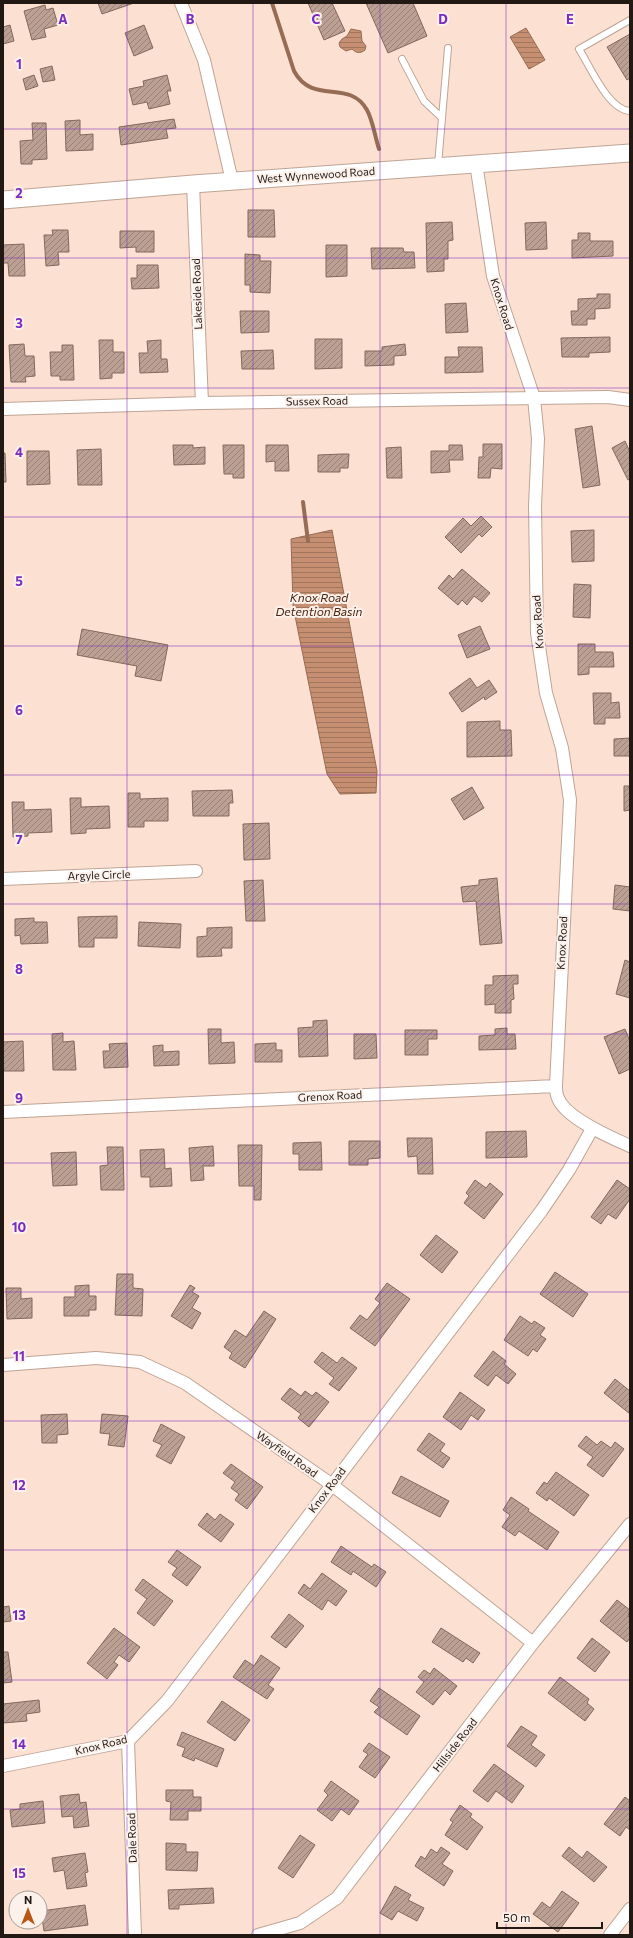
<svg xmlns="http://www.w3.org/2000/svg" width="633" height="1938" font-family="Commissioner,sans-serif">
  <defs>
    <pattern id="water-rules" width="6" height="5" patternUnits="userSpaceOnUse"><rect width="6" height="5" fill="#c78f71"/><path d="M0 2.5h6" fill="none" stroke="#a1745c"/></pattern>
    <pattern id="building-hatch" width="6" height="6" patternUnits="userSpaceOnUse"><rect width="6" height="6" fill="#bba093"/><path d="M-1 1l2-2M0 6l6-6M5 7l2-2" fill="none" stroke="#988277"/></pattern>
  </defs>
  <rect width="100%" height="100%" fill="#fce0d2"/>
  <!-- water -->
  <path fill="url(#water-rules)" stroke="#966c55" d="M526 28 545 60 529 69 510 37Z
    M351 29 361 31 362 41 366 46 365 50C360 54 356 53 352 49L346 51 340 47 339 43 342 39 347 36Z
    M332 530 377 771 376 793 340 794 327 774 293 606 291 539Z"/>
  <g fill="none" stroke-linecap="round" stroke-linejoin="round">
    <!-- stream -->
    <path stroke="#966c55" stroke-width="4" d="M272 3 294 71C313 106 349 78 367 110 373 121 375 137 379 149
      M303 502 308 541"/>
  </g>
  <!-- building -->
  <path fill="url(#building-hatch)" stroke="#82695d" d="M98 3H134L102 14Z
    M308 3H332L345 31 324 40Z
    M366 3H413L427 36 388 53Z
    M45 5 46 10 53 8 58 25 44 29 46 37 32 40 24 11Z
    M10 25 14 41 3 44V27Z
    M144 25 153 48 134 56 125 33Z
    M630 34V78L627 80 607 47Z
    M52 66 55 80 43 82 40 69Z
    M34 75 38 86 26 90 23 79Z
    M167 75 171 91H167L170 104 149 109 147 102 133 105 129 89 144 86 143 81Z
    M174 119 176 128 166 129 168 138 121 145 119 127Z
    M80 120V135L93 134V150L66 151 65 121Z
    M32 123H46L47 159 32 160V164H21L20 141 33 140Z
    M248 210H274L275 237H248Z
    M452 222 453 240 448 241V259H444V271L427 272 426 223Z
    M546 222 547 249 526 250 525 223Z
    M52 230H68L69 252H58L59 265 46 266 44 235H53Z
    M120 231H154V252H136V247L120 248Z
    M578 233H590V241H613V256L572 258V240H578Z
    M24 244 25 276H9L8 263H3V245Z
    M326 245H347V276L326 277Z
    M371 248H403L404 252H414L415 268 372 269Z
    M245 254 260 255V261H271L270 293 250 292V285H245Z
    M137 265H158L159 288 132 289 131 278H137Z
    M597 294H610V308L595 309V319H587V325H572L571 311H578V299L597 298Z
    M466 303 468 332 446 333 445 304Z
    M240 311H269V332L241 333Z
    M610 337V352L589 353V357H562L561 338Z
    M315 339H342V368L315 369Z
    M99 340H113V352H124V373H112V378L100 379Z
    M161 340V359H167L168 372 140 373 139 353H148L147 341Z
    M24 344 25 356H34L35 376 25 377 26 382H11L9 345Z
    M405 344 406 355 394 356V365L365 366V351H382V347Z
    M62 345H73L74 380H60V376H51L50 352H62Z
    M458 347H482L483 372 445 373V357H459Z
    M273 350 274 369H242L241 351Z
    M592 426 600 485 583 488 575 429Z
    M625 441 630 452V479L628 480 612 448Z
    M483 444H502V469L491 468 490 478H478L479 457H483Z
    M173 445H193V448L205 447V464L174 465Z
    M223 445H244V478H233V474H224Z
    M266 445H288L289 471H275V461L266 462Z
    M449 445H462L463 460H449L450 472 431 473V451H449Z
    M401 447 402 478H387L386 448Z
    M101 449 102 485H78L77 450Z
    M27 451H49L50 484 27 485Z
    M3 453H5L6 482H3Z
    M342 454H349L348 468H340V472H318V455Z
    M481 516 492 527 482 537 479 534 461 553 445 537 463 518 471 526Z
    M594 530V561L572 562 571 531Z
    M462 569 490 593 482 602 474 596 467 605 462 600 458 605 438 588 449 575 453 579Z
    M574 584 591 585 590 618 573 617Z
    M480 626 490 649 467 658 458 635Z
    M82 629 168 645 161 681 135 676 137 666 77 655Z
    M578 644H595V652H613L614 667H589V674L578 675Z
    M470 678 477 688 489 680 497 692 485 700 484 697 462 712 449 693Z
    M593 693H611V703L619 702 620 718H605V724H594Z
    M500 721V730H511L512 756 467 757V722Z
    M630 738V756H614V739Z
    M624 786H630V810L624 811Z
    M472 787 484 808 464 820 451 799Z
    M232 790 233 803H229V816H193L192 791Z
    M128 793H140V799L168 798V821H144V827H128Z
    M70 798H81V807L109 806 110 828 86 829V833L71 834Z
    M12 802H24V810L51 809 52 832 28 833V836L13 837Z
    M269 823 270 859 244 860 243 824Z
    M497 878 502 943 480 945 476 901 463 902 461 887 479 885V880Z
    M263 880 265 921H246L244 881Z
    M615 885 630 887V911L613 909Z
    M117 916V938H94V947H79L78 917Z
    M34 918V922H47L48 943 21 944 20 935 15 936V919Z
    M139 922 181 924 180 948 138 946Z
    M232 927V948H221L222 956 197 957V937L207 936V928Z
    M625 960 630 962V998L616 994Z
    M518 975V984H513L514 999 511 1000V1013H495V1004L485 1005V985H493V976Z
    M327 1020 328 1056 299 1057 298 1028 313 1027V1021Z
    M507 1028V1034H515L516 1049 479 1050V1036L495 1035V1029Z
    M208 1029H221V1043L234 1042 235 1063 209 1064Z
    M625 1029 630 1041V1069L619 1074 604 1037Z
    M405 1030H437V1039H428V1055H405Z
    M63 1033V1042L74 1041 76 1070H53L52 1034Z
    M354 1034H376L377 1058 354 1059Z
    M23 1041 24 1071H3V1042Z
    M127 1043 128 1067 104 1068 103 1051H110L109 1044Z
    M276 1043V1050H282V1062H255V1044Z
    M163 1045V1052L179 1051V1065L154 1066 153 1046Z
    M526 1131 527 1157 486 1158V1132Z
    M407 1138H432L433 1174H418L417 1156 408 1157Z
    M349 1141H380V1158L368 1159V1165H349Z
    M321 1142 322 1170H299V1154H293V1143Z
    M238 1145H262L261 1200H254V1186H239Z
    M213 1146 214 1166H203L204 1180 191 1181 189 1148Z
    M107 1147H123L124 1190H101L100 1166 108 1165Z
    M164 1149 165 1169 171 1168 172 1186 150 1187V1177H141L140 1150Z
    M76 1152 77 1185 53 1186 51 1153Z
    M475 1180 486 1188 490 1183 503 1194 484 1219 464 1203 469 1196 466 1193Z
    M617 1180 630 1189V1199L616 1219 608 1214 601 1224 591 1217Z
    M436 1235 458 1252 442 1273 420 1255Z
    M555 1272 588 1294 573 1317 540 1294Z
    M117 1274H133V1288L143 1289 142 1316 115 1315Z
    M387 1283 410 1299 375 1346 350 1328 360 1315 367 1320 380 1303 375 1299Z
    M89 1285V1296H96V1310H89V1316H64V1297H75V1286Z
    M190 1285 195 1288 192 1292 199 1296 192 1308 201 1313 192 1329 171 1316Z
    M6 1288H21V1299L32 1298V1318L7 1319Z
    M264 1311 276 1319 245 1368 229 1358 232 1353 224 1347 235 1330 246 1337Z
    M520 1316 532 1324 534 1321 545 1328 540 1335 546 1339 537 1352 533 1349 528 1356 504 1340Z
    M493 1351 506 1361 504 1364 516 1374 508 1384 496 1375 488 1386 474 1376Z
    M322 1352 337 1363 342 1357 357 1368 339 1391 329 1384 334 1378 314 1362Z
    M615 1379 630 1391V1414L604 1393Z
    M290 1388 301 1396 305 1391 312 1396 316 1392 329 1402 309 1427 298 1418 301 1414 281 1399Z
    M460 1392 485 1410 478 1420 471 1415 461 1430 443 1417Z
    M67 1414 68 1434 57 1435V1443H42L41 1415Z
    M102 1414 128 1416 124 1447 108 1445 110 1434 100 1433Z
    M161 1424 185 1437 171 1464 156 1456 162 1445 153 1441Z
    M429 1433 445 1444 440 1451 450 1458 443 1468 417 1450Z
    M586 1436 597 1445 601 1441 611 1448 615 1442 624 1449 603 1477 587 1465 593 1457 578 1446Z
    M231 1464 263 1487 247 1509 235 1500 239 1494 231 1488 235 1482 223 1473Z
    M556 1472 589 1495 574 1516 549 1498 547 1501 536 1493 544 1482 547 1484Z
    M401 1476 449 1501 440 1517 392 1493Z
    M511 1497 529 1509 528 1511 559 1532 547 1550 519 1531 515 1536 502 1527 510 1515 503 1510Z
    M207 1513 215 1520 220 1514 234 1524 221 1542 198 1525Z
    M341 1546 372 1567 374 1564 386 1572 376 1587 353 1571 351 1575 331 1562Z
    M177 1550 201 1567 187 1586 172 1575 177 1568 168 1562Z
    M322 1573 347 1591 336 1606 328 1600 322 1610 298 1593 304 1584 310 1589Z
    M143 1579 173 1601 154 1626 137 1613 147 1599 135 1590Z
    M617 1600 630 1610 628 1616 630 1618V1638L627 1642 600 1621Z
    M9 1606 11 1621 3 1622V1607Z
    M289 1614 304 1626 286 1648 271 1637Z
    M114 1628 140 1647 129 1662 119 1655 114 1662 118 1665 107 1679 87 1663Z
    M441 1628 480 1653 473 1663 466 1658 463 1662 432 1642Z
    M592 1638 610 1652 595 1672 577 1658Z
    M3 1652H8L12 1682 3 1683Z
    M261 1655 280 1668 268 1685 274 1689 267 1699 233 1677 245 1660 254 1666Z
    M434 1668 457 1686 450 1695 445 1690 433 1705 416 1692 424 1682 418 1677 424 1670 430 1674Z
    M560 1677 589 1699 587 1703 594 1709 585 1721 548 1693Z
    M379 1688 420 1716 407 1735 374 1712 379 1707 370 1701Z
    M39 1700 40 1712 26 1714 27 1721 3 1723V1704Z
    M222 1701 250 1720 235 1741 207 1722Z
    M521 1726 537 1736 531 1745 545 1755 536 1767 507 1746Z
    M182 1732 224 1749 217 1767 195 1758 194 1761 182 1756 185 1748 177 1745Z
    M369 1743 390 1757 375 1778 359 1767 368 1754 363 1751Z
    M494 1764 524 1786 512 1803 496 1791 488 1802 473 1791Z
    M331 1781 359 1801 349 1815 341 1809 332 1821 317 1810 328 1795 324 1791Z
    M166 1790H193V1797H201V1811H188V1820H170L171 1802 166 1801Z
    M79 1794 80 1803 86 1802 89 1826 74 1828 73 1816 62 1817 60 1796Z
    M625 1797 630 1801V1830L626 1827 620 1836 604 1824Z
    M43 1801 45 1823 12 1827 10 1810 20 1809V1804Z
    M460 1805 472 1814 470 1817 483 1827 467 1850 445 1835 453 1822 450 1820Z
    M300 1835 315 1845 293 1878 278 1868Z
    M166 1843 186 1844V1852H198L197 1871 166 1870Z
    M441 1847 450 1853 442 1864 453 1871 444 1886 415 1866 421 1856 425 1859 431 1849 437 1853Z
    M569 1847 582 1858 587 1851 607 1867 594 1882 562 1856Z
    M85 1853 88 1872 85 1873 87 1886 67 1889 64 1870 54 1872 52 1858Z
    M395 1886 411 1895 408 1900 424 1908 417 1921 398 1911 392 1920 380 1913Z
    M213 1888 214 1903 179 1905V1909H169L168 1890Z
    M562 1891 579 1903 558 1932 533 1914 542 1902 550 1908Z
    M85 1905 88 1925 44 1931 41 1911Z"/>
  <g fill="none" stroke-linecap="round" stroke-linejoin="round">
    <!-- service casing -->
    <g stroke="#bea496" stroke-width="8">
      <path id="service" d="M630 20 579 49C590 66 608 110 630 111
        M402 59 424 101 441 117
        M438 165 448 48"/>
    </g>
    <!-- minor casing -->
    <g stroke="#bea496" stroke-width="14">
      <path id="minor" d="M181 3 204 60 232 181
        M476 163 493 276 534 398 538 439 535 506 537 633 546 693 562 748 570 800 556 1086
        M193 184 202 403
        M3 409 202 403 534 398 608 397 630 400
        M3 879 196 871
        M3 1112 556 1086C556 1089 556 1094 558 1098 565 1118 612 1138 630 1146
        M3 1365 96 1358 140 1362 185 1383 331 1484 533 1643
        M128 1741 135 1935
        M3 1766 128 1741 167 1701 542 1210 569 1170 592 1129
        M258 1935 300 1923 337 1898 533 1643 630 1524
        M610 1935 630 1909"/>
    </g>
    <!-- secondary casing -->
    <g stroke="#bea496" stroke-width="19">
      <path id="secondary" d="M3 200 193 184 630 153"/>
    </g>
    <!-- service -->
    <use href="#service" stroke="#fff" stroke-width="6"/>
    <!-- minor -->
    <use href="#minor" stroke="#fff" stroke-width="12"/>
    <!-- secondary -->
    <use href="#secondary" stroke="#fff" stroke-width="17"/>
  </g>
  <!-- grid -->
  <path fill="none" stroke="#7b2cbf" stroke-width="1" stroke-opacity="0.55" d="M127 3V1935M253 3V1935M380 3V1935M506 3V1935M3 129H630M3 258H630M3 388H630M3 517H630M3 646H630M3 775H630M3 904H630M3 1034H630M3 1163H630M3 1292H630M3 1421H630M3 1550H630M3 1680H630M3 1809H630"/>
  <g text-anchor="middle" stroke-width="4" stroke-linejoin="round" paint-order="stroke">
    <!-- street labels -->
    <g font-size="11" fill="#231914" stroke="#fcf1eb">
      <text transform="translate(316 175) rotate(-4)" y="4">West Wynnewood Road</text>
      <text transform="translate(197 294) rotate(-92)" y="4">Lakeside Road</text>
      <text transform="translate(502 304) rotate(73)" y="4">Knox Road</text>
      <text transform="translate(317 401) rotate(-1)" y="4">Sussex Road</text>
      <text transform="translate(538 622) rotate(-94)" y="4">Knox Road</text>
      <text transform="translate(99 875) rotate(-2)" y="4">Argyle Circle</text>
      <text transform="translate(562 943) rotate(-87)" y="4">Knox Road</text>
      <text transform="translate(330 1096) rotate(-3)" y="4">Grenox Road</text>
      <text transform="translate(287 1454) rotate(35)" y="4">Wayfield Road</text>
      <text transform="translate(327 1490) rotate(-53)" y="4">Knox Road</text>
      <text transform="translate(101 1745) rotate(-14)" y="4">Knox Road</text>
      <text transform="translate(455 1745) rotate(-52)" y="4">Hillside Road</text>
      <text transform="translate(132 1838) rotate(-92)" y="4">Dale Road</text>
    </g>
    <!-- water labels -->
    <g font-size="12" font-style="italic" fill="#4a240e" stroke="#fcf1eb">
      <text x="319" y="602">Knox Road<tspan x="319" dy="14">Detention Basin</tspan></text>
    </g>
  </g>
  <g font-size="13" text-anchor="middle" font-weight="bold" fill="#7b2cbf" stroke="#fcf1eb" stroke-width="4" stroke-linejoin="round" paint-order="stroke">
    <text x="63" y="24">A</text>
    <text x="190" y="24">B</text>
    <text x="316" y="24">C</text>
    <text x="443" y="24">D</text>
    <text x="570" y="24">E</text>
    <text x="19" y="69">1</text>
    <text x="19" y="198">2</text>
    <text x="19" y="328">3</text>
    <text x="19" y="457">4</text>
    <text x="19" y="586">5</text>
    <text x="19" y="715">6</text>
    <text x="19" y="844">7</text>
    <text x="19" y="974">8</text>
    <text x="19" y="1103">9</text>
    <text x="19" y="1232">10</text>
    <text x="19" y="1361">11</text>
    <text x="19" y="1490">12</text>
    <text x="19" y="1620">13</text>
    <text x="19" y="1749">14</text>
    <text x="19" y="1878">15</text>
  </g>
  <!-- border -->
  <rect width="633" height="1938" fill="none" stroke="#231914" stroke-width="8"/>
  <!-- north arrow -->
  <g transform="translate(28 1910)"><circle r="19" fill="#fcf1eb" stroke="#a59b95"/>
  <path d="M0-3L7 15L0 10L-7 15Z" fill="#b85715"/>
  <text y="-6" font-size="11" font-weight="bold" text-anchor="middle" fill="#231914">N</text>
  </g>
  <!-- scale -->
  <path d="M497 1922v6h105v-6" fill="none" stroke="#231914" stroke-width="2"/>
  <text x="503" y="1922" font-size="12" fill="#231914" stroke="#fcf1eb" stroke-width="3" paint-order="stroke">50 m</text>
</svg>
